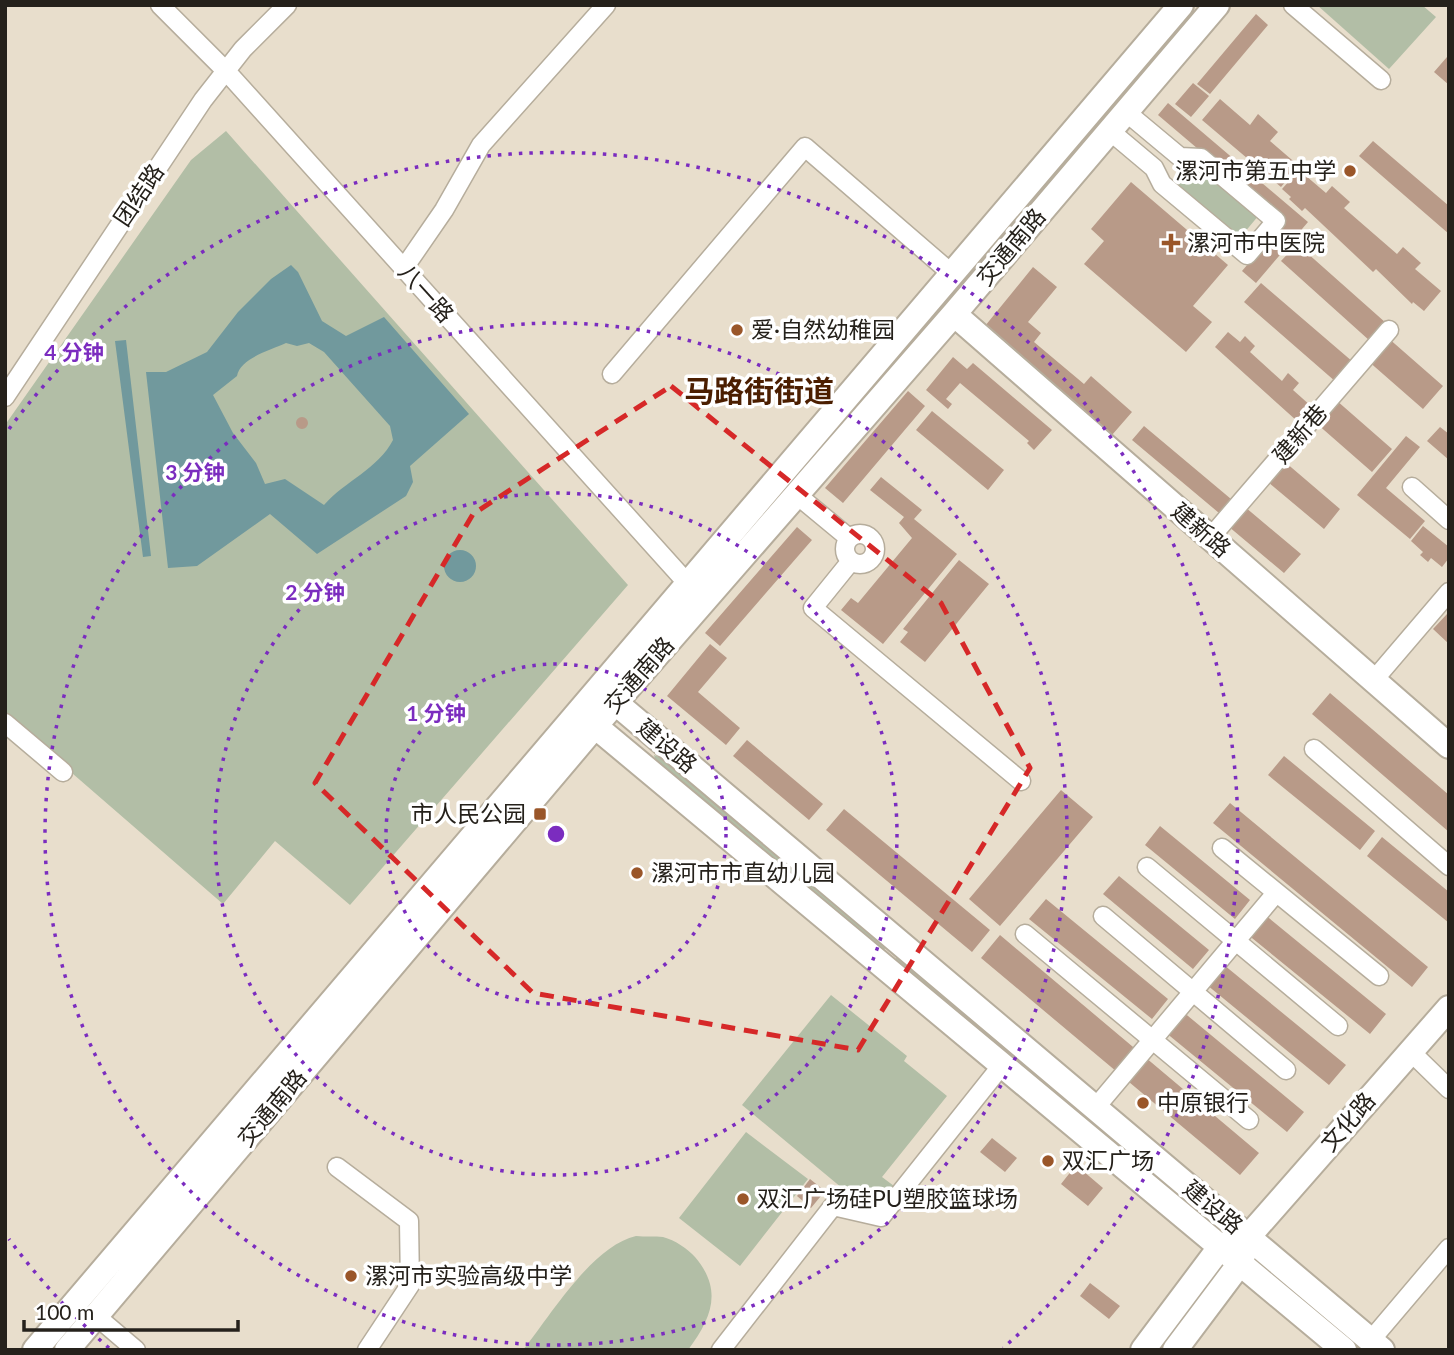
<svg xmlns="http://www.w3.org/2000/svg" width="1454" height="1355" font-family="Lato,'Noto Sans SC',sans-serif">
  <rect width="100%" height="100%" fill="#e8decc"/>
  <!-- green -->
  <path fill="#b2bea6" d="M1317 5H1422L1436 17 1389 69Z
    M226 131 628 585 350 905 275 841 223 904 5 715V425L191 160Z
    M1193 159 1259 215 1239 239 1173 183Z
    M654 755 662 758 887 946 882 952 657 765Z
    M899 955 1081 1106 1075 1113 893 962Z
    M831 995 907 1056 904 1061 947 1096 882 1177 894 1186C878 1203 859 1199 842 1188L742 1105Z
    M746 1132 808 1179 740 1266 679 1218Z
    M636 1236C645 1237 655 1236 663 1237 675 1240 688 1249 695 1257 723 1290 712 1318 688 1350H523C551 1315 592 1246 636 1236Z"/>
  <!-- water -->
  <path fill="#71999d" fill-rule="evenodd" d="M291 265 298 272 322 321 346 336 384 317 469 414 410 466 413 482 406 496 317 554 270 514 197 566 168 568 146 372H166L207 352 238 312 271 279ZM286 343 297 346 309 343 324 352 390 426 393 440C378 469 345 481 324 505L285 479 265 484 256 463 233 433 213 395 237 376C240 358 271 350 286 343Z
    M126 340 151 556 143 557 115 341Z
    M444 566a16 16 0 1 1 32 0a16 16 0 1 1-32 0Z"/>
  <!-- building -->
  <path fill="#b89a88" d="M1256 14 1268 25 1210 94 1197 84Z
    M1447 57 1449 58V85L1434 72Z
    M1193 83 1209 96 1191 117 1175 104Z
    M1220 99 1250 125 1258 114 1278 132 1270 141 1299 166 1281 187 1202 120Z
    M1168 103 1308 222 1256 283 1242 271 1284 222 1158 115Z
    M1373 141 1449 206V234L1359 156Z
    M1299 170 1326 193 1332 186 1350 202 1344 208 1397 254 1403 247 1421 263 1415 269 1441 291 1424 311 1413 302 1412 304 1376 269 1373 272 1305 208 1302 211 1289 199 1291 197 1282 189Z
    M1131 182 1228 265 1193 306 1212 322 1186 352 1084 264 1104 241 1091 229Z
    M1297 244 1386 323 1370 341 1281 261Z
    M1033 267 1057 287 1028 322 1041 333 1034 342 1084 384 1091 376 1132 412 1112 435 985 326Z
    M1261 283 1353 362 1336 382 1244 302Z
    M1228 332 1240 342 1245 336 1255 346 1250 352 1282 381 1288 373 1299 383 1293 390 1311 406 1297 421 1215 347Z
    M1387 337 1443 386 1423 409 1367 360Z
    M953 357 967 369 973 363 1052 430 1034 450 1027 443 1029 441 960 383 946 399 952 404 948 409 926 390Z
    M908 391 925 406 843 503 825 488Z
    M1336 400 1392 449 1372 472 1316 423Z
    M932 411 1004 470 988 490 916 430Z
    M296 423a6 6 0 1 1 12 0a6 6 0 1 1-12 0Z
    M1144 426 1231 499 1219 513 1132 440Z
    M1440 427 1449 434V460L1427 441Z
    M1406 436 1420 447 1386 488 1425 521 1410 539 1357 495Z
    M1285 462 1340 509 1324 529 1268 482Z
    M881 477 922 510 914 519 957 554 883 644 841 610 851 598 858 603 912 538 899 523 904 517 870 490Z
    M1245 507 1301 554 1284 573 1228 526Z
    M1423 526 1449 547V558L1442 567 1431 558 1428 562 1420 555 1423 552 1411 541Z
    M797 527 812 540 720 646 705 633Z
    M959 560 989 584 925 662 900 642 908 632 903 629Z
    M1447 614 1449 616V644L1433 629Z
    M710 644 727 658 698 692 740 728 726 745 667 696Z
    M1330 693 1449 795V832L1312 714Z
    M747 740 823 804 809 820 733 756Z
    M1284 756 1375 831 1360 850 1268 775Z
    M1061 790 1093 817 1000 926 969 899Z
    M1230 803 1428 967 1412 987 1213 823Z
    M844 809 990 930 972 952 826 830Z
    M1160 826 1250 900 1235 919 1145 845Z
    M1382 837 1449 892V923L1367 856Z
    M1119 876 1209 950 1193 969 1103 894Z
    M1046 899 1168 999 1152 1019 1029 919Z
    M1264 914 1386 1014 1370 1034 1247 934Z
    M1000 935 1259 1153 1240 1175 981 958Z
    M1224 965 1346 1065 1329 1085 1207 985Z
    M1182 1011 1304 1112 1287 1132 1165 1032Z
    M992 1138 1017 1158 1005 1172 980 1152Z
    M1076 1165 1103 1188 1088 1206 1061 1184Z
    M810 1179 825 1191 811 1208 797 1196Z
    M1090 1283 1120 1306 1109 1319 1080 1296Z"/>
  <g fill="none" stroke-linecap="round" stroke-linejoin="round">
    <!-- street casing -->
    <g stroke="#b6ad9c" stroke-width="21">
      <path id="street" d="M160 5 227 72 688 584
        M1293 5 1381 80
        M1110 131 1154 168 1162 184 1247 255 1276 221 1201 158 1180 157 1126 112
        M404 268 444 210 481 145 606 5
        M612 374 805 147 951 273
        M5 397 203 100 243 49 287 5
        M1412 487 1449 520
        M797 495 849 538
        M845 549a15 15 0 1 1 30 0a15 15 0 1 1-30 0Z
        M1210 538 1389 330
        M851 561 813 608 1021 781
        M1373 681 1449 592
        M5 723 63 772
        M1314 749 1449 866
        M1222 848 1379 976
        M1147 867 1338 1026
        M1103 916 1286 1070
        M1025 934 1249 1120
        M1410 1051 1449 1089
        M1096 1107 1276 893
        M337 1167 409 1221 410 1285 367 1350
        M96 1316 136 1350
        M1371 1340 1449 1248
        M721 1350 833 1206 881 1217 1002 1065"/>
    </g>
    <!-- secondary casing -->
    <g stroke="#b6ad9c" stroke-width="28">
      <path id="secondary" d="M954 314 1449 746
        M604 693 1382 1350
        M597 710 595 726 1344 1350
        M35 1350 1181 5
        M67 1350 595 726 954 314 1217 5
        M1143 1350 1221 1246 1237 1240
        M1175 1350 1241 1262 1248 1237 1449 1008"/>
    </g>
    <!-- street -->
    <use href="#street" stroke="#fff" stroke-width="18"/>
    <!-- secondary -->
    <use href="#secondary" stroke="#fff" stroke-width="24"/>
  </g>
  <!-- marked area -->
  <path fill="none" stroke="#d62828" stroke-width="5" stroke-dasharray="14 9" stroke-linejoin="round" d="M671 386 941 603 1030 768 858 1050 533 993 315 783 473 514Z"/>
  <!-- distance rings -->
  <g fill="none" stroke="#7b2cbf" stroke-width="3.5" stroke-dasharray="3.5 7">
    <circle cx="556" cy="834" r="170"/>
    <circle cx="556" cy="834" r="341"/>
    <circle cx="556" cy="834" r="511"/>
    <path d="M109 1348A681 681 0 0 1 9 1239M9 429A681 681 0 1 1 1003 1348"/>
  </g>
  <!-- markers -->
  <g fill="#9a5629" stroke="#fff" stroke-width="2.5">
    <circle cx="1350" cy="171" r="7"/>
    <path d="M1167.5 232.5h7v7h7v7h-7v7h-7v-7h-7v-7h7z"/>
    <circle cx="737" cy="330" r="7"/>
    <rect x="533" y="807" width="14" height="14" rx="3.5"/>
    <circle cx="637" cy="873" r="7"/>
    <circle cx="1143" cy="1103" r="7"/>
    <circle cx="1048" cy="1161" r="7"/>
    <circle cx="743" cy="1199" r="7"/>
    <circle cx="351" cy="1276" r="7"/>
  </g>
  <g text-anchor="middle" stroke-width="7" stroke-linejoin="round" paint-order="stroke">
    <!-- poi labels -->
    <g font-size="23" fill="#25211b" stroke="#fff" text-anchor="start">
      <text x="1336" y="179" text-anchor="end">漯河市第五中学</text>
      <text x="1187" y="251">漯河市中医院</text>
      <text x="751" y="338">爱·自然幼稚园</text>
      <text x="526" y="822" text-anchor="end">市人民公园</text>
      <text x="651" y="881">漯河市市直幼儿园</text>
      <text x="1157" y="1111">中原银行</text>
      <text x="1062" y="1169">双汇广场</text>
      <text x="757" y="1207">双汇广场硅PU塑胶篮球场</text>
      <text x="365" y="1284">漯河市实验高级中学</text>
    </g>
    <!-- street labels -->
    <g font-size="23" fill="#25211b" stroke="#fff">
      <text transform="translate(139 195) rotate(-56)" y="8">团结路</text>
      <text transform="translate(1011 247) rotate(-50)" y="8">交通南路</text>
      <text transform="translate(426 293) rotate(48)" y="8">八一路</text>
      <text transform="translate(1300 434) rotate(-49)" y="8">建新巷</text>
      <text transform="translate(1201 530) rotate(41)" y="8">建新路</text>
      <text transform="translate(639 675) rotate(-49)" y="8">交通南路</text>
      <text transform="translate(667 746) rotate(40)" y="8">建设路</text>
      <text transform="translate(272 1108) rotate(-50)" y="8">交通南路</text>
      <text transform="translate(1348 1122) rotate(-49)" y="8">文化路</text>
      <text transform="translate(1213 1207) rotate(40)" y="8">建设路</text>
    </g>
    <!-- district labels -->
    <g font-size="30" font-weight="bold" fill="#4b1e00" stroke="#fff">
      <text x="759" y="402">马路街街道</text>
    </g>
  </g>
  <circle cx="556" cy="834" r="10" fill="#7b2cbf" stroke="#fff" stroke-width="3.5"/>
  <g font-size="21" text-anchor="middle" font-weight="bold" fill="#7b2cbf" stroke="#fff" stroke-width="7" stroke-linejoin="round" paint-order="stroke">
    <text x="74" y="360">4 分钟</text>
    <text x="195" y="480">3 分钟</text>
    <text x="315" y="600">2 分钟</text>
    <text x="436" y="721">1 分钟</text>
  </g>
  <!-- border -->
  <rect width="1454" height="1355" fill="none" stroke="#25211b" stroke-width="14"/>
  <!-- scale -->
  <path d="M24 1320v10h214v-10" fill="none" stroke="#25211b" stroke-width="3.5"/>
  <text x="35" y="1320" font-size="21" fill="#25211b" stroke="#ffffff" stroke-width="5" paint-order="stroke">100 m</text>
</svg>
